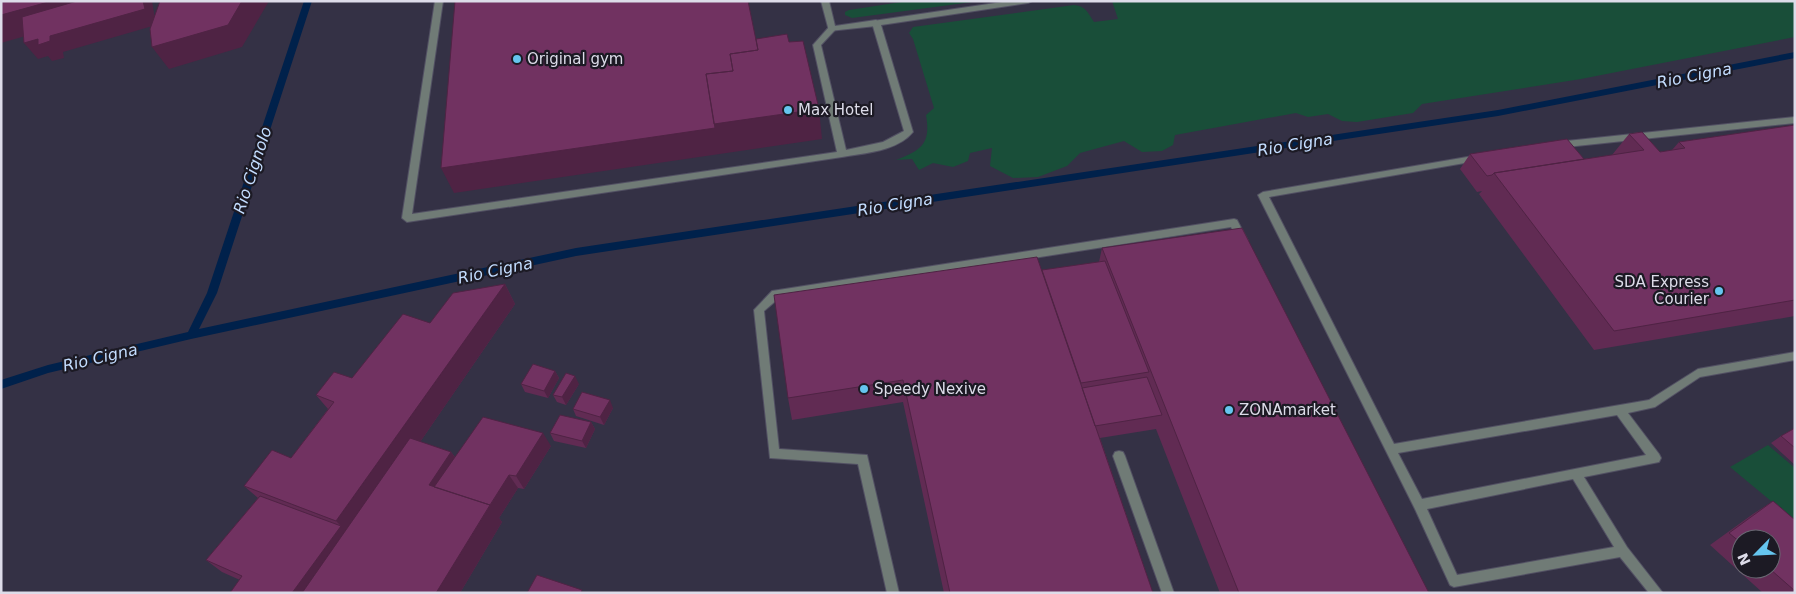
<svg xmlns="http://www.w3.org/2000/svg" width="1796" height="594" font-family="'DejaVu Sans',sans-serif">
  <rect width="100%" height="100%" fill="#343145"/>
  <!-- green -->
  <path fill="#194e39" d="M908 1H980L852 18 845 15V12L849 10Z
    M1112 1H1795V37L1581 79 1422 104 1413 113 1357 122 1342 121 1328 114 1308 117 1296 113 1175 135 1173 145 1162 151 1142 152 1124 141 1080 153 1067 166 1038 177 1013 178 990 166 992 148 970 153 968 161 953 167 933 163 919 170 912 159 896 160C922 150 931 143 926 115L934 108 913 39 909 33 913 27 1074 5C1086 6 1088 13 1094 22L1118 19Z
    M1768 445 1795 468V521L1730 467Z"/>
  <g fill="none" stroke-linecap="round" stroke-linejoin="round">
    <!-- stream -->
    <path fill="#00214b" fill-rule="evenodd" d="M304 1H312L217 293 199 329 576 248 1498 110 1795 52V58L1498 116 576 256 191 339 48 373 1 389V380L48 365 188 332 207 293Z"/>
    <!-- lane casing -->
    <g stroke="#525063" stroke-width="2">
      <path id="lane" d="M435 1H443L412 214 837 152 813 45 829 27 832 26 836 29 821 45 846 150 883 142 904 131 872 23 873 21 1009 1H1032L1028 3 881 25 913 132C898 151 865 153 842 157L407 222 402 218Z
        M1795 117V123L1557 148 1553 145 1557 142Z
        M1479 155 1482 156 1483 158 1482 160 1269 197 1394 444 1649 400 1698 369 1795 352V360L1700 377 1655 407 1628 413 1659 454 1661 458 1659 462 1584 477 1627 547 1663 593H1649L1620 557 1454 587 1450 585 1415 509 1258 195 1263 192ZM1617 415 1646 455 1422 499 1398 453ZM1573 479 1614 547 1457 575 1427 509Z
        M1234 219 1237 220 1248 241 1246 244H1240L1231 227 779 298 764 311 779 449 867 455 899 593H887L858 464 770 458 754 310 772 291Z
        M1119 451 1123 452 1125 456 1174 593H1162L1113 456 1115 452Z"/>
    </g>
    <!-- street casing -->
    <g stroke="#525063" stroke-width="2">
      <path id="street" d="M821 1H829L835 26 876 20 880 23 876 26 829 31Z"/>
    </g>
    <!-- lane -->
    <use href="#lane" fill="#707b76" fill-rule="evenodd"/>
    <!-- street -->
    <use href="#street" fill="#707b76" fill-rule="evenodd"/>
  </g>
  <!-- wall -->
  <path fill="#612b53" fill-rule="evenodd" d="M1795 125V316L1594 350 1479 194 1482 191 1477 192 1460 169 1470 154 1584 159 1612 155 1629 134 1660 152 1672 150 1679 142Z
    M1102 248 1429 593H1220L1156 429 1100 438 1153 593H944L903 402 792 420 788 398 1042 270 1099 262Z
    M505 284 515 304 420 442 451 452 455 457 551 446 524 489 518 488 499 518 502 522 460 593H230L240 580 222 572 206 560 258 498 244 486 291 458 328 409 316 395 352 378 430 323Z
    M555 371 559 378 548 398 525 392 521 384Z
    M579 384 566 405 557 402 553 395Z
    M613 408 604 425 576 416 573 409Z
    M591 422 595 429 586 448 554 441 550 433Z
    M1795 428V465L1771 443 1781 436Z
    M1773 501 1795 520V593H1763L1710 545 1753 514ZM1741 539 1771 569H1741Z"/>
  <!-- shaded-wall -->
  <path fill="#4f2344" d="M52 1H126L127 7 1 43V15Z
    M143 1H152L156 25 63 52 64 58 52 61 48 56 38 59 24 43 50 36Z
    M242 1H269L242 47 169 69 152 47Z
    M707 78 819 109 822 139 454 193 441 168Z
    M505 284 515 304 354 538 315 593H292L341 526 336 521Z
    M555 371 559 378 548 398 544 391Z
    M575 376 579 384 566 405 562 397Z
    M610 400 613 408 604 425 600 417Z
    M591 422 595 429 586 448 582 441Z
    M543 433 551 446 524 489 516 476Z
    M451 452 464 469 448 495 429 485Z
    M509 475 518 488 499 518 502 522 460 593H436Z"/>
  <!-- building -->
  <path fill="#713261" stroke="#4f2344" d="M1 1H52L1 15Z
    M77 1H143L145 9 50 36V41L38 45V39L24 43 22 17Z
    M160 1H242L228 25 152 47 150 29Z
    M455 1H748L758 50 730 54 733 71 706 74 715 128 441 168Z
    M787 34 789 42 803 41 819 109 714 124 706 74 733 71 730 54 758 50 756 39Z
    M1795 125V300L1614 331 1494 173 1644 150 1629 134 1642 132 1660 152 1685 148 1679 142Z
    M1567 139 1584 159 1494 173 1492 175 1487 176 1470 154Z
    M1242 228 1429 593H1239L1102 248Z
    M1037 257 1153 593H950L903 380 788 398 774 295Z
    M1105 261 1149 372 1081 383 1042 270Z
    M505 284 336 521 244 486 272 450 291 458 334 402 316 395 334 372 352 378 403 314 430 323 453 293Z
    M533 364 555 371 544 391 521 384Z
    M566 373 575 376 562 397 553 395Z
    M1147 377 1162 415 1095 426 1082 388Z
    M582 392 610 400 600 417 573 409Z
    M560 415 591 422 582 441 550 433Z
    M483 417 543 433 516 476 509 475 490 505 434 487Z
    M1795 428V448L1781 436Z
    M410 438 451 452 429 485 490 505 436 593H302Z
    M260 496 341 526 292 593H230L242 576 206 560Z
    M1773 501 1795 520V591L1770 569H1771V539H1741V543L1729 533Z
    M537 575 582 590 581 593H527Z"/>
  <!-- markers -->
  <g fill="#65c5ef" stroke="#1c1a24" stroke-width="2">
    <circle cx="517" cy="59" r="5"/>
    <circle cx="788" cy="110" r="5"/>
    <circle cx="1719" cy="291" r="5"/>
    <circle cx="864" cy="389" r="5"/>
    <circle cx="1229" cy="410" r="5"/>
  </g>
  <g text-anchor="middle" stroke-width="4.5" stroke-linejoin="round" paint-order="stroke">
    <!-- poi labels -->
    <g font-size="15" fill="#dddce9" stroke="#1c1a24" text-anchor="start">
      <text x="527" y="64">Original gym</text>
      <text x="798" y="115">Max Hotel</text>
      <text x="1709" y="287" text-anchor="end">SDA Express<tspan x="1709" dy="17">Courier</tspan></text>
      <text x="874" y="394">Speedy Nexive</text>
      <text x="1239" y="415">ZONAmarket</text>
    </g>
    <!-- water labels -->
    <g font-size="16" font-style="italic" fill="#c3ddff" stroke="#1c1a24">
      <text transform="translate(1694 75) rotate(-11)" y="6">Rio Cigna</text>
      <text transform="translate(1295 144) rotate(-9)" y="6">Rio Cigna</text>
      <text transform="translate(252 170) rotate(-72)" y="6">Rio Cignolo</text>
      <text transform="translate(895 204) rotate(-9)" y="6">Rio Cigna</text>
      <text transform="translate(495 270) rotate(-12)" y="6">Rio Cigna</text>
      <text transform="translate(100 357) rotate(-13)" y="6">Rio Cigna</text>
    </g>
  </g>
  <!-- border -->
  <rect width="1796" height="594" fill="none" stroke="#dddce9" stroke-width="5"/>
  <!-- north arrow -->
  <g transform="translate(1756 554) rotate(246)"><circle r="24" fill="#1c1a24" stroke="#696873"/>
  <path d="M0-4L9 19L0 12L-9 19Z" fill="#65c5ef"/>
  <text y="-8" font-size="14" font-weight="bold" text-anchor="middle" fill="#dddce9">N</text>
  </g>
</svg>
